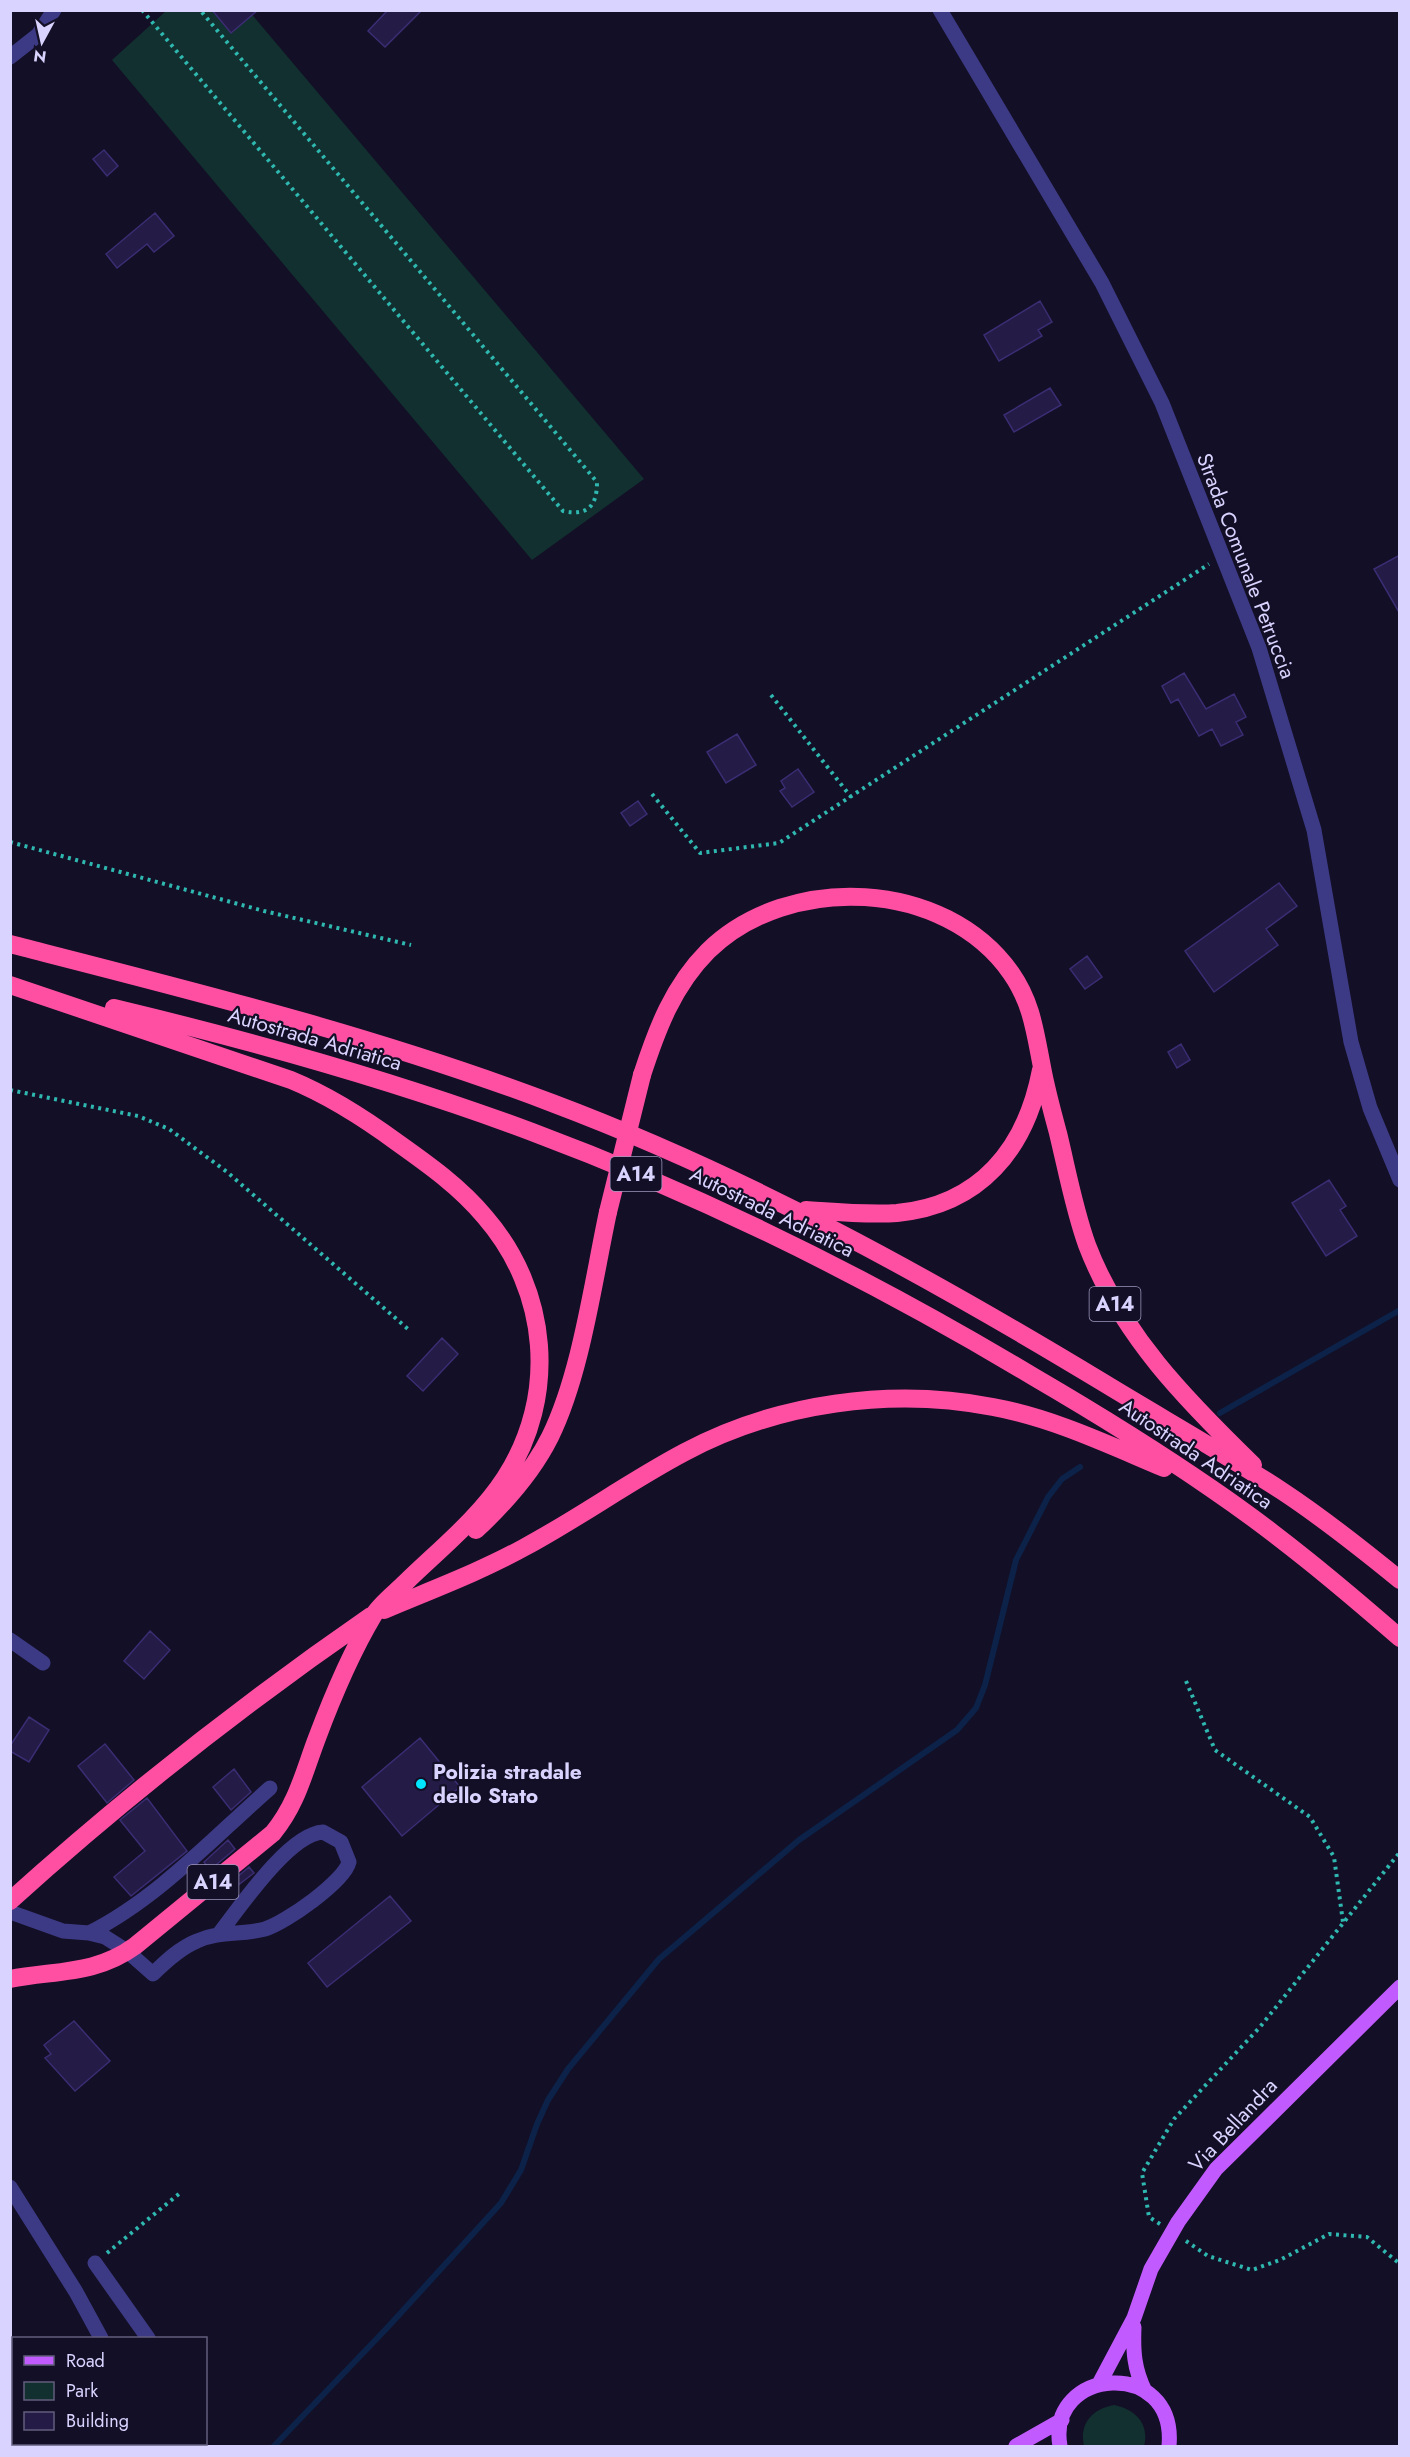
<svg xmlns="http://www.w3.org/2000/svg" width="1410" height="2457" font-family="Jost,sans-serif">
  <rect width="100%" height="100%" fill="#130f26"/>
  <!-- green -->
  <path fill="#12302f" d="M166 11H249L644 479 532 560 112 60Z
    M1114 2405C1135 2409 1150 2424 1144 2446H1084C1079 2424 1092 2409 1114 2405Z"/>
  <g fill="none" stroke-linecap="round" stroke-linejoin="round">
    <!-- stream -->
    <path stroke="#0c2248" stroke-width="6" d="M1220 1413 1400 1310
      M274 2446 387 2328 501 2203 521 2170 537 2124 548 2100 568 2069 659 1959 799 1840 957 1730 976 1708 985 1685 1016 1560 1048 1497 1062 1479 1080 1467"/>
  </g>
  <!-- building -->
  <path fill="#241b47" stroke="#3b2d73" stroke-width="1.5" d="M212 10H258L231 33Z
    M388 10H422L385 47 368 31Z
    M104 150 118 166 107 176 93 159Z
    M155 213 174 236 154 252 147 244 117 268 106 254Z
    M1040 301 1052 322 1038 330 1042 336 999 361 984 335Z
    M1050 388 1061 405 1014 432 1004 415Z
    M1400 555V614L1374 569Z
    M1184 673 1206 709 1234 694 1246 717 1236 722 1243 735 1221 746 1212 729 1199 736 1178 699 1171 703 1162 686Z
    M737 734 756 765 726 783 707 752Z
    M798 769 814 792 792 807 780 791 785 788 781 781Z
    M638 801 647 814 630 826 621 813Z
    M1279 883 1297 906 1266 929 1278 945 1214 992 1185 951Z
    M1087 956 1102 977 1085 989 1070 969Z
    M1181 1044 1190 1060 1177 1068 1168 1052Z
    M1329 1180 1346 1206 1340 1210 1357 1236 1326 1256 1292 1203Z
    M442 1338 458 1354 423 1391 407 1376Z
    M150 1631 170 1650 144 1679 124 1661Z
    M29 1717 49 1730 29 1762 10 1751V1746Z
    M420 1738 460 1787 402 1836 362 1787Z
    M105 1744 134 1780 107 1803 78 1766Z
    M234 1769 251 1792 231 1810 213 1787Z
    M147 1798 187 1851 131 1896 114 1877 145 1851 120 1820Z
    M228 1840 235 1849 210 1870 204 1862Z
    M249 1867 254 1873 228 1893 224 1888Z
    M390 1896 411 1921 327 1987 308 1963Z
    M74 2021 110 2061 75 2091 45 2058 51 2054 44 2045Z"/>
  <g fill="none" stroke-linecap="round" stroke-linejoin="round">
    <!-- path -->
    <path stroke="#2fb8b0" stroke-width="4" stroke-dasharray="3 4.5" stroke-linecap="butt" d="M142 10 563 511C587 516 597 507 597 482L200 10
      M771 695 851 797
      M652 794 700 853 779 843 1209 564
      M10 842 264 911 411 945
      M10 1090 138 1116 169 1129 227 1172 408 1329
      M1186 1681 1215 1750 1310 1817 1334 1857 1343 1922
      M1160 2224 1149 2217 1142 2173 1174 2119 1260 2027 1400 1852
      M1186 2241 1208 2256 1252 2270 1280 2260 1329 2234 1367 2237 1400 2264
      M107 2253 180 2193
      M199 2444 201 2446"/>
    <!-- minor -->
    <path stroke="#3d3a85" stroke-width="15" d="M940 10 1102 283 1162 403 1259 648 1314 830 1351 1042 1370 1108 1400 1180
      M10 57 38 35 54 10
      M10 1640 43 1663
      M10 1912 63 1931 89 1933 105 1937 127 1951 153 1974C166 1961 180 1948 197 1941 219 1931 242 1935 265 1929 285 1923 344 1882 349 1862L341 1842 323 1832C289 1834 240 1907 219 1934
      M89 1933C157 1899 213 1838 270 1788
      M10 2187 76 2292 101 2338
      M95 2263 148 2338
      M147 2444 148 2446"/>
    <!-- major -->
    <path stroke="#c25bff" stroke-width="15" d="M1134 2327C1133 2351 1134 2369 1145 2391
      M1099 2384 1134 2318 1151 2269 1178 2222 1216 2169 1400 1987
      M1016 2446 1062 2420
      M1060 2446C1046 2367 1177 2357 1169 2446"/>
    <!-- highway -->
    <path stroke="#ff4fa3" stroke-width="18" d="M10 944C193 991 376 1036 552 1103 746 1176 927 1276 1104 1383 1163 1419 1224 1453 1282 1491 1323 1518 1362 1549 1400 1580
      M10 985 291 1080C330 1096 364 1118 398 1143 429 1165 460 1187 485 1217 549 1291 558 1396 505 1478 479 1518 440 1549 406 1582 395 1593 380 1604 373 1616 351 1653 332 1698 317 1738 304 1772 297 1804 273 1833L135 1946C95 1975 56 1970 10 1979
      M114 1008C256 1042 396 1081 532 1132 706 1197 874 1281 1034 1377 1094 1412 1154 1449 1212 1489 1278 1534 1339 1585 1400 1638
      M642 1075C657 1029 673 986 708 951 789 872 945 879 1011 973 1032 1003 1035 1032 1042 1067 1046 1089 1052 1111 1058 1133 1067 1170 1074 1209 1087 1245 1121 1334 1186 1400 1253 1465
      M806 1210C836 1212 867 1215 897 1213 980 1205 1026 1149 1041 1070
      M476 1530C505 1503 532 1473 550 1437 581 1374 593 1282 608 1212
      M384 1610C431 1590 480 1572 525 1547 579 1518 630 1481 685 1452 777 1403 891 1387 993 1407 1053 1418 1109 1445 1164 1468
      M10 1901C124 1798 245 1703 371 1616"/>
    <!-- highway-bridge -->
    <path stroke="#ff4fa3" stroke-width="18" d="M608 1212 642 1075"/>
  </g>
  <!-- markers -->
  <circle fill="#00e5ff" stroke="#130f26" stroke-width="2" cx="421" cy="1784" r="6"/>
  <g text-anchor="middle" stroke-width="4.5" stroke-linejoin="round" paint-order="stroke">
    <!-- shield labels -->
    <g fill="#130f26" stroke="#9e99be" stroke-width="1.5">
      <rect x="610.5" y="1157" width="51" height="34" rx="4.5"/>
      <rect x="1089.5" y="1287" width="51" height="34" rx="4.5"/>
      <rect x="187.5" y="1865" width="51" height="34" rx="4.5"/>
    </g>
    <g font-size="20" font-weight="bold" fill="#d9d4ff">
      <text x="636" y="1181">A14</text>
      <text x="1115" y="1311">A14</text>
      <text x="213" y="1889">A14</text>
    </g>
    <!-- street labels -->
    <g font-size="21" fill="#d9d4ff" stroke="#130f26">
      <text transform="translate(1246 566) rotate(69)" y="7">Strada Comunale Petruccia</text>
      <text transform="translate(315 1039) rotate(16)" y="7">Autostrada Adriatica</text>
      <text transform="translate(772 1212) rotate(26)" y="7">Autostrada Adriatica</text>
      <text transform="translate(1196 1454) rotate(34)" y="7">Autostrada Adriatica</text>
      <text transform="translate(1233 2125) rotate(-47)" y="7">Via Bellandra</text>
    </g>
    <!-- poi labels -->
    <g font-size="21" font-weight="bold" fill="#d9d4ff" stroke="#130f26" text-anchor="start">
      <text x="433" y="1779">Polizia stradale<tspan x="433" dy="24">dello Stato</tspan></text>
    </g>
  </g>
  <!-- border -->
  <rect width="1410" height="2457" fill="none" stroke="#d9d4ff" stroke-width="24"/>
  <!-- legend -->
  <rect x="12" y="2337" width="195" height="108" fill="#130f26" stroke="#625e7d" stroke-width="1.5"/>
  <rect x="24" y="2356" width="30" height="9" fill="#c25bff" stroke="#625e7d" stroke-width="1.5"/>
  <text x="66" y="2367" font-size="18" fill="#d9d4ff">Road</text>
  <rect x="24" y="2382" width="30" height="18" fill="#12302f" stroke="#625e7d" stroke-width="1.5"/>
  <text x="66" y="2397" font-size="18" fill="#d9d4ff">Park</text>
  <rect x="24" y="2412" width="30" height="18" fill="#241b47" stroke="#625e7d" stroke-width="1.5"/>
  <text x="66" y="2427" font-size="18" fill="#d9d4ff">Building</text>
  <!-- north arrow -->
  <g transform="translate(42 42) rotate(188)" stroke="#130f26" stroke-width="4.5" paint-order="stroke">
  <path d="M0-4.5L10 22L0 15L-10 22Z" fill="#d9d4ff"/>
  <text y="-9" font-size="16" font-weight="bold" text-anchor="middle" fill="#d9d4ff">N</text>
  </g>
</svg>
